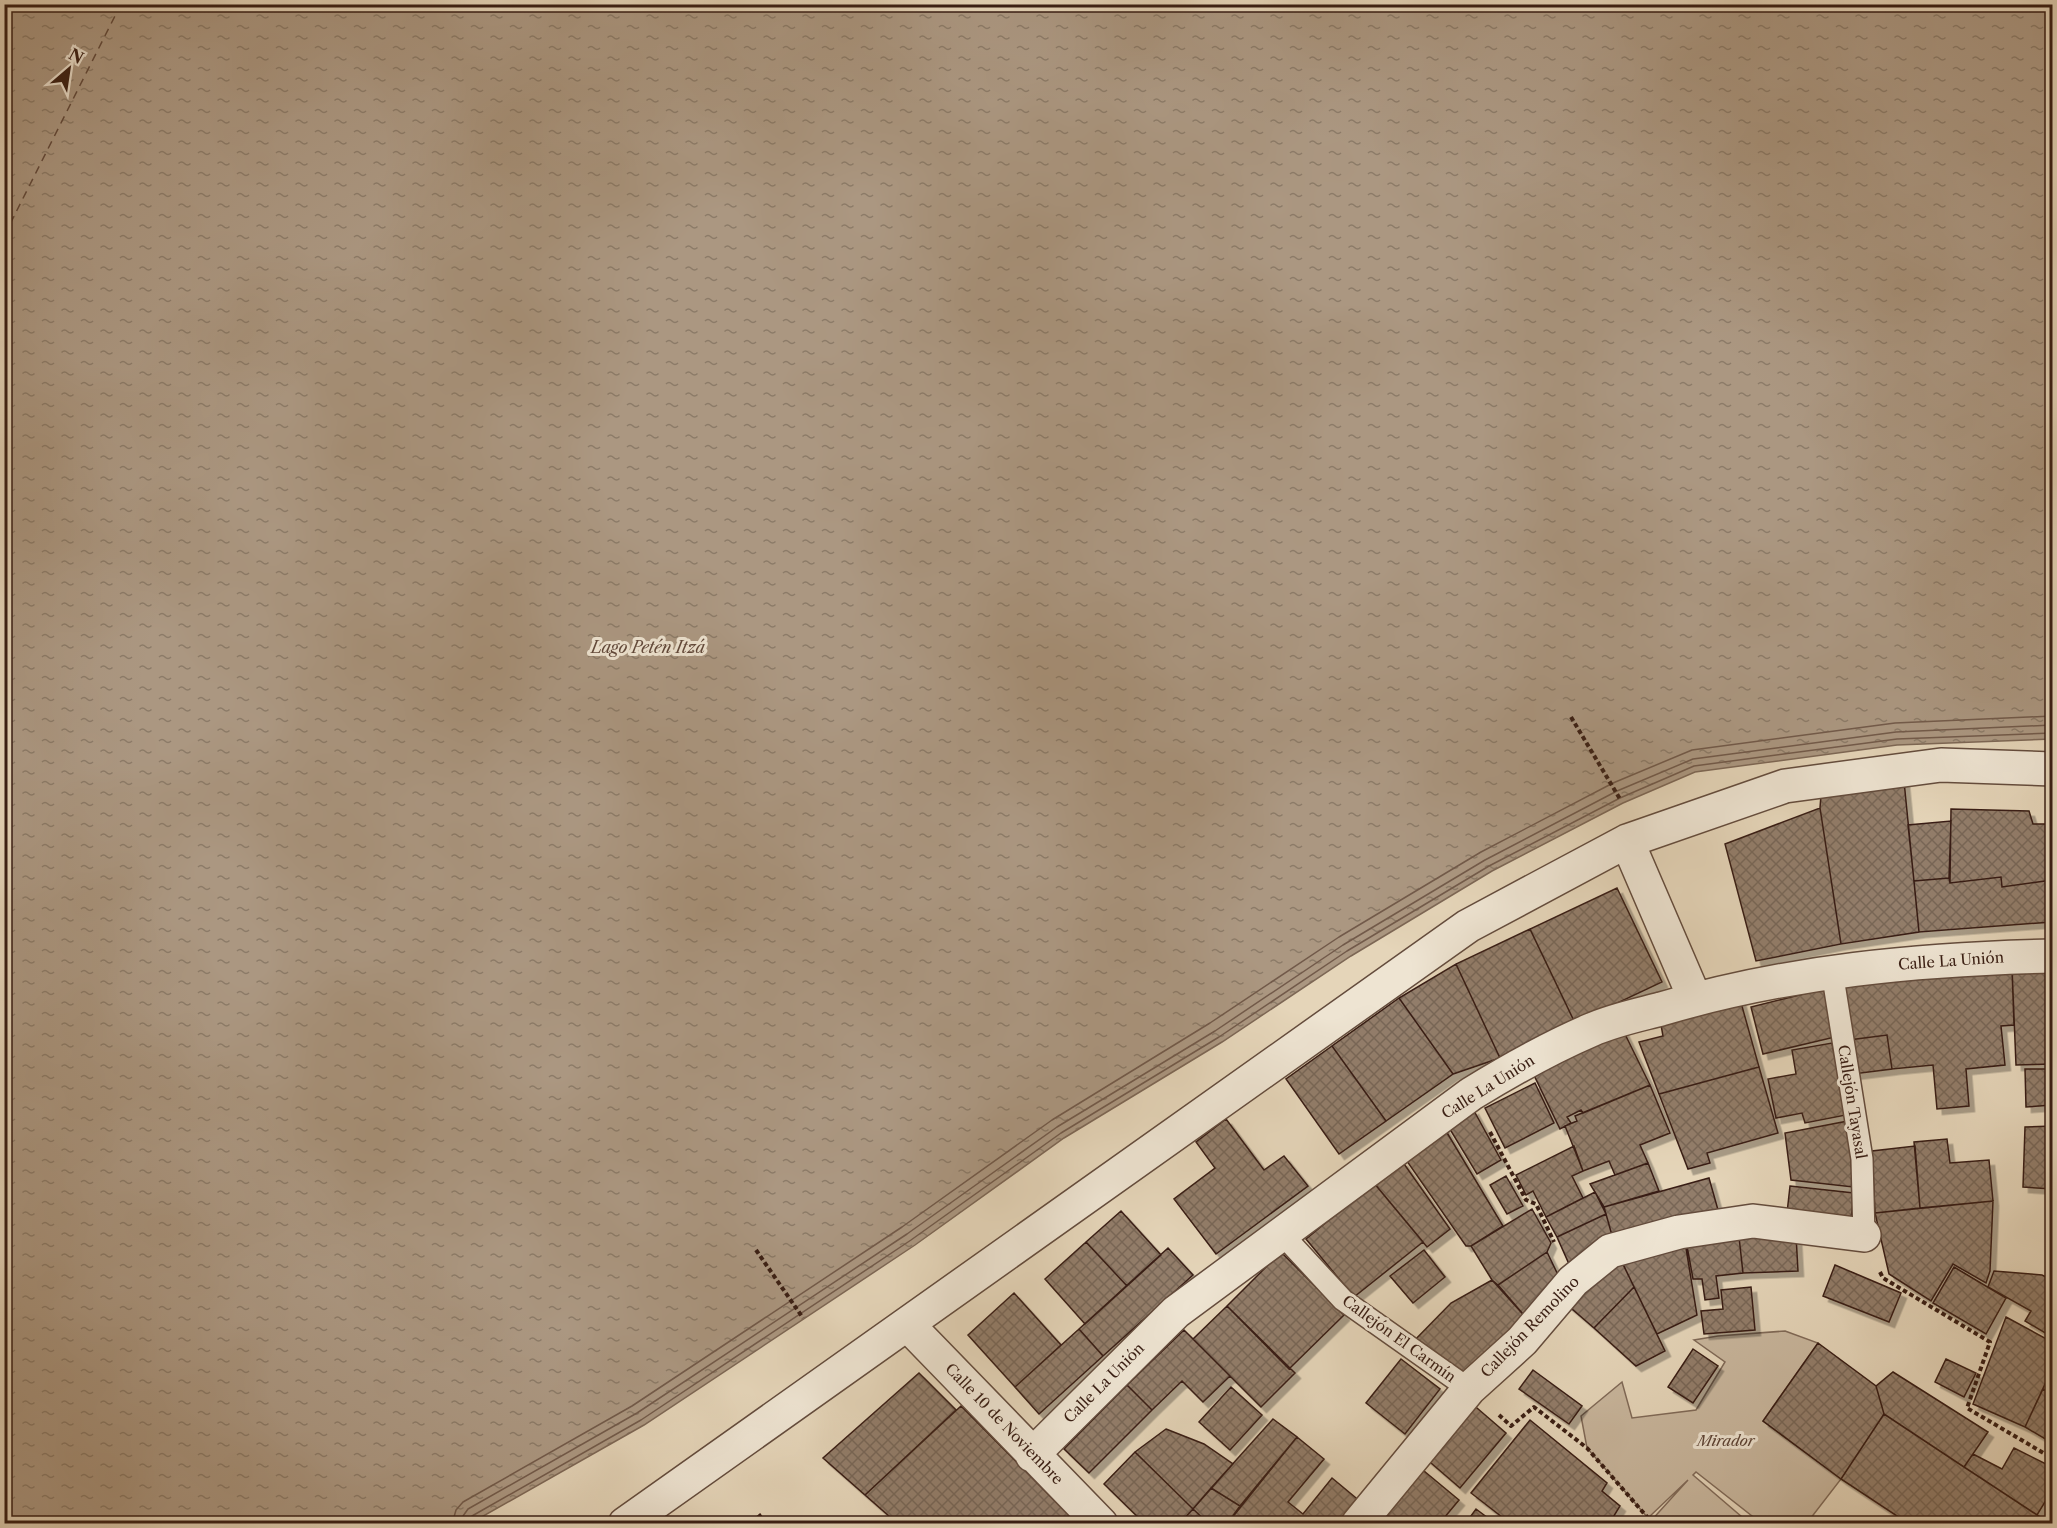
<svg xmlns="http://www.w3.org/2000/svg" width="2057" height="1528" font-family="'Libre Caslon Text',serif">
  <defs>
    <pattern id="water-ripples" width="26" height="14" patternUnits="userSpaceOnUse" patternTransform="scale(1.5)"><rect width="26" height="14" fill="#ab9781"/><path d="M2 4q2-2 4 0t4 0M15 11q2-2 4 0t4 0" fill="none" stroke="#8c7b68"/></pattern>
    <pattern id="building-cross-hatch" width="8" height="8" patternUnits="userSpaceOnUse" patternTransform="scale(1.5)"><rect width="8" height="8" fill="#927d6a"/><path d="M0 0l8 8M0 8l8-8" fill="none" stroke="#786656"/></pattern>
    <filter id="shadow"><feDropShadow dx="5.5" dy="5.5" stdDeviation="0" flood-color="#0004"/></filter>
  </defs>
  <rect width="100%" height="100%" fill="#e5d5b9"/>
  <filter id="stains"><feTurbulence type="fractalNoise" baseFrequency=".00333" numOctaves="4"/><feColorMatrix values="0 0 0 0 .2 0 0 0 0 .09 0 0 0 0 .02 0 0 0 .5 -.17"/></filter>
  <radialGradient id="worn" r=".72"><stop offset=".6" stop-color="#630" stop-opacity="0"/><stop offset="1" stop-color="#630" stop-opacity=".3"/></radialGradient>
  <!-- park -->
  <path fill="#c8b69d" stroke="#806a58" stroke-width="1.5" d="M1785 1331 1818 1343 1763 1421 1841 1479 1807 1523H1761L1696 1472 1693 1475 1749 1523H1649L1688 1480 1648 1518 1587 1448 1581 1416 1622 1382 1632 1418 1696 1410 1725 1362 1694 1340 1718 1336Z"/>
  <!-- water -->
  <path fill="url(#water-ripples)" stroke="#7d6755" stroke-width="1.5" d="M5 4 2052 5V739L1897 745 1695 772 1623 803 1492 871 1351 956 1222 1042 1064 1138 915 1245 644 1425 471 1523H5Z"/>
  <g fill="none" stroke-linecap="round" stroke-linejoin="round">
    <!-- shore -->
    <path stroke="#725a4a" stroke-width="1.5" d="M452 1524 456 1510 463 1502 632 1406 902 1227 1052 1120 1210 1023 1339 937 1481 852 1613 783 1692 750 1895 723 2052 716
      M461 1524 463 1516 468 1509 637 1413 907 1234 1057 1127 1215 1031 1343 945 1485 860 1617 791 1693 759 1896 732 2052 725
      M469 1524 472 1516 641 1420 911 1240 1061 1133 1219 1037 1347 951 1489 866 1620 798 1694 766 1897 739 2052 733"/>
    <!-- ferry -->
    <path stroke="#61483a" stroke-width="1.5" stroke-dasharray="8 6" stroke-linecap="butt" d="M4 236 121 4"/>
  </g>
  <!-- building -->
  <path fill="url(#building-cross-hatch)" stroke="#391e14" stroke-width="1.5" filter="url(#shadow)" d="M1904 781 1919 932 1841 944 1820 808 1821 795Z
    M1820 808 1841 944 1756 961 1725 844Z
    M1951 809 2029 811 2033 824H2052V880L2002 887 2001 877 1950 883Z
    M1951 821 1949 878 1914 881 1908 825Z
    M2001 877 2002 887 2052 880V922L1919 932 1914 881 1949 878 1950 883Z
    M1617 888 1662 982 1575 1023 1530 929Z
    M1530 929 1575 1023 1500 1058 1456 964Z
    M1456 964 1500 1058 1453 1074 1399 998Z
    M2052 966V1064L2016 1065 2012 968Z
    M2012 968 2014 1025 2001 1026 2005 1065 1966 1069 1969 1106 1937 1109 1933 1065 1892 1069 1887 1035 1849 1040 1842 983Z
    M1824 989 1835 1037 1763 1054 1751 1007Z
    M1399 998 1453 1074 1386 1121 1332 1046Z
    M1740 999 1759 1067 1659 1094 1639 1042 1663 1036 1660 1019Z
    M1621 1026 1650 1085 1583 1113 1581 1110 1567 1117 1571 1123 1560 1129 1531 1069Z
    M1887 1035 1892 1069 1853 1074 1849 1040Z
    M1832 1043 1846 1115 1805 1123 1802 1113 1776 1118 1768 1079 1796 1074 1792 1050Z
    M1332 1046 1386 1121 1339 1154 1286 1079Z
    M1759 1067 1778 1133 1707 1153 1710 1163 1688 1169 1659 1094Z
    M2025 1069H2052V1105L2026 1107Z
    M1535 1083 1554 1123 1505 1148 1485 1108Z
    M1650 1085 1670 1133 1640 1145 1648 1163 1615 1175 1609 1161 1583 1171 1565 1126 1577 1121 1575 1116Z
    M1473 1109 1501 1160 1477 1174 1448 1126Z
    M1226 1119 1264 1170 1284 1156 1308 1186 1216 1254 1174 1199 1215 1168 1196 1142Z
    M1848 1121 1853 1187 1791 1180 1785 1133Z
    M1443 1126 1503 1226 1471 1246H1466L1402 1154Z
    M2052 1126V1189L2023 1187 2025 1127Z
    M1947 1139 1950 1163 1989 1160 1993 1201 1920 1208 1914 1142Z
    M1574 1146 1583 1171 1572 1176 1583 1198 1546 1217 1533 1191 1526 1195 1516 1175Z
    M1915 1146 1920 1208 1875 1213 1872 1151Z
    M1402 1161 1450 1229 1427 1247 1374 1183Z
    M1648 1163 1659 1191 1604 1207 1590 1184Z
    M1506 1176 1523 1206 1507 1214 1490 1185Z
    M1709 1178 1720 1217 1615 1246 1604 1207Z
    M1374 1183 1423 1242 1354 1297 1306 1239Z
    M1790 1186 1854 1193 1850 1228 1786 1222Z
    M1595 1192 1606 1214 1557 1237 1546 1217Z
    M1993 1201 1990 1271 1986 1283 1953 1264 1931 1301 1889 1274 1875 1213Z
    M1532 1209 1551 1243 1547 1252 1498 1285 1492 1280 1471 1246Z
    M1121 1211 1161 1255 1127 1286 1086 1242Z
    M1606 1214 1615 1246 1569 1264 1557 1237Z
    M1738 1228 1743 1273 1716 1276 1719 1298 1705 1300 1702 1279H1693L1685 1235Z
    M1796 1235 1798 1271 1743 1273 1739 1237Z
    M1684 1236 1697 1315 1657 1334 1619 1256Z
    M1086 1242 1127 1286 1085 1324 1045 1279Z
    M1168 1248 1193 1275 1103 1356 1079 1329Z
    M1424 1250 1445 1277 1413 1303 1390 1276Z
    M1281 1252 1344 1315 1289 1369 1227 1306Z
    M1547 1252 1560 1279 1529 1321 1498 1285Z
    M1619 1256 1634 1287 1594 1328 1565 1303Z
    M1835 1265 1901 1293 1889 1322 1823 1296Z
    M1954 1267 2006 1298 1986 1334 1933 1303Z
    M1994 1271 2042 1275 2052 1280V1337L2025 1321 2031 1311 1988 1287Z
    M1492 1280 1529 1321 1467 1383 1412 1343 1451 1303Z
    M1634 1287 1665 1351 1636 1366 1594 1328Z
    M1751 1287 1755 1330 1704 1334 1701 1311 1723 1309 1721 1290Z
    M1014 1293 1061 1345 1015 1387 968 1335Z
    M1227 1306 1295 1373 1261 1407 1193 1339Z
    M2006 1317 2052 1342V1369L2025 1427 1973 1404Z
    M1079 1329 1103 1356 1039 1414 1015 1387Z
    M1184 1330 1230 1376 1203 1402 1182 1381 1152 1410 1127 1385Z
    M1818 1343 1876 1386 1884 1414 1841 1479 1763 1421Z
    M1693 1349 1718 1366 1693 1403 1668 1387Z
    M1401 1359 1440 1389 1405 1434 1366 1403Z
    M1946 1359 1976 1373 1964 1397 1935 1382Z
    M1533 1370 1582 1406 1569 1424 1519 1389Z
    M1893 1372 1988 1432 1964 1467 1884 1414 1876 1386Z
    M919 1373 956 1410 865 1495 823 1458Z
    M1127 1385 1152 1410 1089 1473 1064 1449Z
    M1231 1387 1262 1415 1230 1450 1199 1422Z
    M2043 1389 2052 1394V1443L2025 1427Z
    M1470 1402 1506 1433 1460 1488 1424 1457Z
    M961 1406 1078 1524H898L865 1495Z
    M1884 1414 1964 1467 2051 1524H1909L1841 1479Z
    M1273 1419 1297 1437 1240 1506 1211 1488Z
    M1530 1420 1607 1483 1602 1491 1620 1506 1609 1524H1511L1471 1493Z
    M1166 1429 1204 1444 1233 1464 1193 1509 1135 1452Z
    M1297 1437 1324 1459 1288 1502 1303 1514 1332 1478 1367 1507 1353 1524H1227Z
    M2014 1448 2052 1467V1499L2048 1497 2037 1515 1964 1467 1973 1454 2002 1469Z
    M1135 1452 1193 1509 1179 1524H1145L1104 1484Z
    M1418 1466 1459 1500 1439 1524H1370Z
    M1211 1488 1240 1506 1227 1524H1209L1193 1509Z
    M1193 1509 1209 1524H1179Z
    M1476 1509 1496 1524H1465Z
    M760 1514 767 1524H748Z"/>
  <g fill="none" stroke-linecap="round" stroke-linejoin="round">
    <!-- service casing -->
    <g stroke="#644c3d" stroke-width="24">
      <path id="service" d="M1832 971 1862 1159 1864 1235
        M1281 1233 1343 1300 1469 1389"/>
    </g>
    <!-- minor casing -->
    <g stroke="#644c3d" stroke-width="36">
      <path id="minor" d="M1627 841 1695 999
        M907 1324 1101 1524
        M1032 1455 1176 1312 1471 1094C1510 1070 1549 1048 1591 1030 1613 1020 1638 1015 1661 1009 1789 971 1920 959 2052 956
        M625 1524 1468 926 1627 841 1785 786 1941 765 2052 769
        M1358 1524 1469 1389 1522 1341 1573 1281 1610 1251 1679 1232 1753 1221 1864 1235"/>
    </g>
    <!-- path -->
    <path stroke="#391e14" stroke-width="4" stroke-dasharray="4.5 3" stroke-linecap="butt" d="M1571 717 1620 799
      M1490 1132 1526 1200 1536 1204 1554 1242
      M756 1250 803 1318
      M1880 1272 1883 1278 1990 1342 1967 1408 2052 1458
      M1499 1415 1511 1426 1534 1407 1587 1448 1648 1518"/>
    <!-- service -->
    <use href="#service" stroke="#eee4d2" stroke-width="21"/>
    <!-- minor -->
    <use href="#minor" stroke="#eee4d2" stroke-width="33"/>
  </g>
  <g text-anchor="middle" stroke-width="6" stroke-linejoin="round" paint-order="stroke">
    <!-- street labels -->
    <g font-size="15" fill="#391e14" stroke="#eee4d2">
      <text transform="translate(1951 961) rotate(-4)" y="5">Calle La Unión</text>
      <text transform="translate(1488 1087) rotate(-32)" y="5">Calle La Unión</text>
      <text transform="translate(1852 1102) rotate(81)" y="5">Callejón Tayasal</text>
      <text transform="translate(1530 1327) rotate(-46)" y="5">Callejón Remolino</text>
      <text transform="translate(1399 1339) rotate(36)" y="5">Callejón El Carmín</text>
      <text transform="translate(1104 1383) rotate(-45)" y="5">Calle La Unión</text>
      <text transform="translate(1004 1424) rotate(46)" y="5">Calle 10 de Noviembre</text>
    </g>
    <!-- park labels -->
    <g font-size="15" font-style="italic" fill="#5d4436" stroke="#eee4d2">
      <text x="1726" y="1446">Mirador</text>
    </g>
    <!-- water labels -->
    <g font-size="16" font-style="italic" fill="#61483a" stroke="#eee4d2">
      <text x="648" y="653">Lago Petén Itzá</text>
    </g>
  </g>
  <!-- margin -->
  <rect width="2057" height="1528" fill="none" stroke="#e5d5b9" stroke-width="24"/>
  <rect x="6" y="6" width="2045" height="1516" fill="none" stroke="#391e14" stroke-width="3"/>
  <rect x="12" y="12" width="2033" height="1504" fill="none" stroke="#391e14" stroke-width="1.5"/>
  <!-- north arrow -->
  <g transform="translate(69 69) rotate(29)" stroke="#eee4d2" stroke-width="4.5" paint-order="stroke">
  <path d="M0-4.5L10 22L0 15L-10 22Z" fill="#391e14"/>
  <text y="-9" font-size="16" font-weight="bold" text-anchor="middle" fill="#391e14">N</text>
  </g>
  <rect width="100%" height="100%" filter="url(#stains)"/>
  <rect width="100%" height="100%" fill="url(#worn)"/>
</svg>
